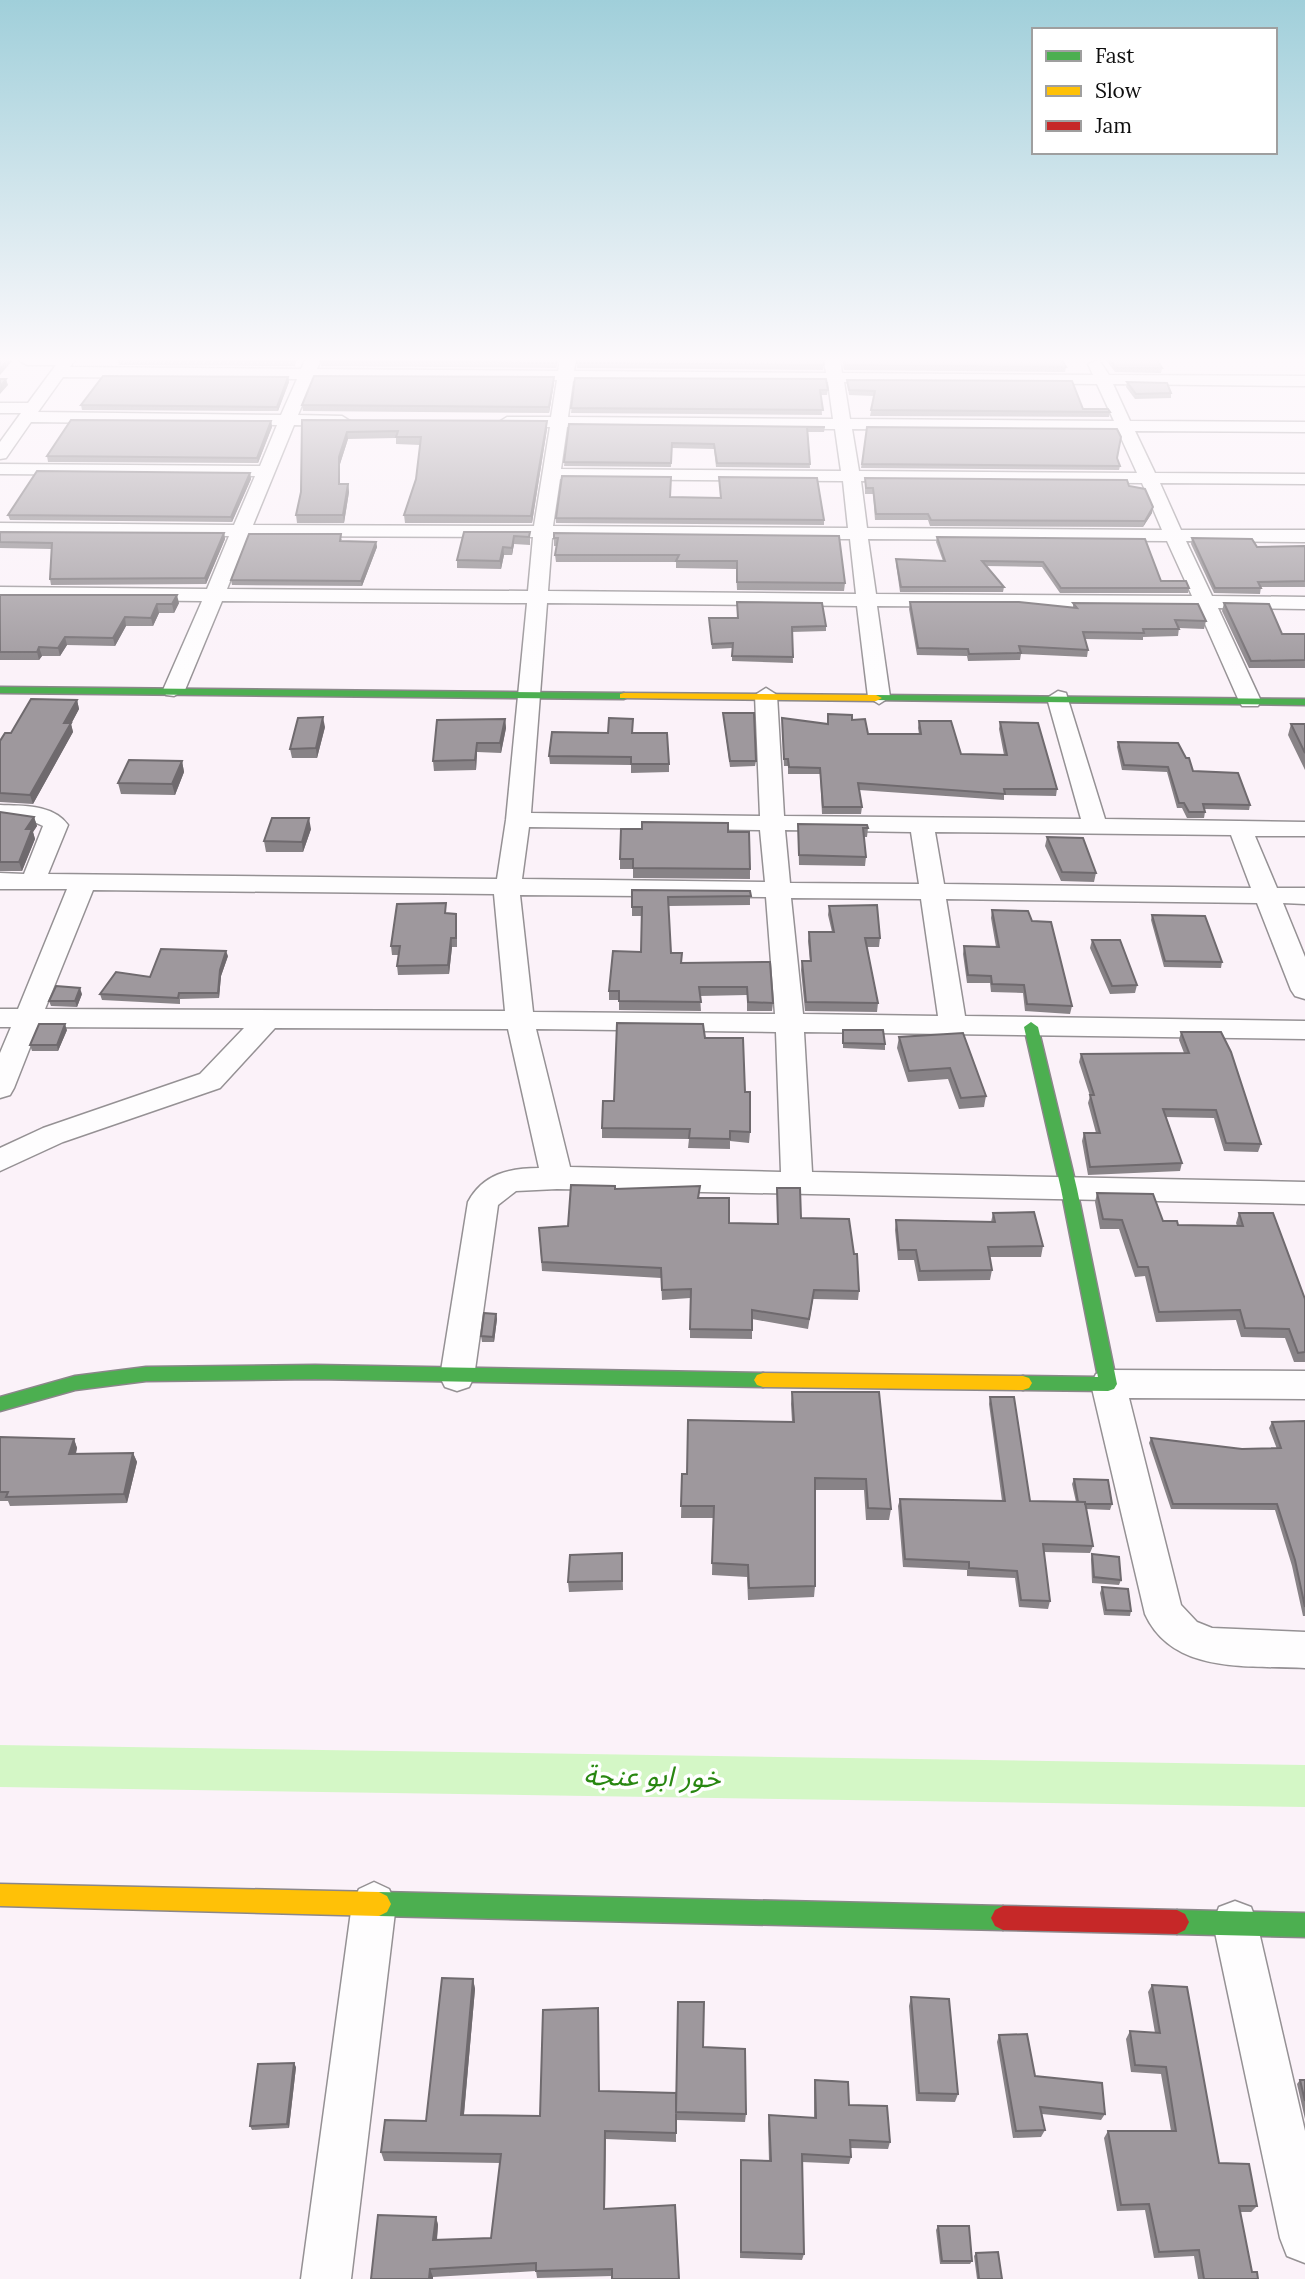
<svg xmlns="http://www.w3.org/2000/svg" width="1305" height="2279" font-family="Lora,'Noto Sans Arabic',serif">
  <rect width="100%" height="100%" fill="#fbf2f9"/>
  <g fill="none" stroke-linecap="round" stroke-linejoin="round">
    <!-- canal -->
    <path fill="#d4f7c6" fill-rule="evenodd" d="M0 1745 1305 1765V1807L0 1787Z"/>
    <!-- street casing -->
    <g stroke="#959194" stroke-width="3">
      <path id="street" d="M19 360H75L70 367 301 369 305 360H321L317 369 558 371 560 360H576L574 371 826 373 824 360H840L842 373 1093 375 1088 364 1099 360 1109 375 1305 376V386L1113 384 1130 421 1305 422V432L1135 431 1155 473 1305 474V484L1160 483 1181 530H1305V542L1186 541 1212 596 1305 597V609L1218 608 1261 701 1258 706H1242L1239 701 1198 608 877 606 890 697 879 704 868 697 857 606 547 603 531 813 760 816 755 695 766 688 777 695 784 816 1081 819 1047 698 1058 691 1066 693 1105 819 1305 822V836H1255L1277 888H1305V904L1283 903 1305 957V999L1295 996 1291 990 1257 903 946 899 965 1016 1305 1021V1039L804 1032 812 1172 1305 1182V1204L557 1189 516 1191 498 1205 474 1377 469 1387 457 1391 445 1387 440 1377 468 1202C483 1174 509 1168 539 1168L508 1029 275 1028 220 1088 63 1142 0 1171V1148L43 1128 200 1074 244 1028 38 1027 14 1088 10 1095 0 1098V1053L11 1027H0V1009H18L67 889H0V873L24 874 43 826 30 820 0 819V805C23 806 53 804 68 825L48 874 497 879 506 820 527 603 222 601 185 690 174 696 166 695 163 690 202 601 0 599V587L207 589 229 536 0 535V523L234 525 255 476 0 474V464L260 466 277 425 31 422 6 458 0 459V442L21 413H0V403H28L56 365H27ZM63 377 297 379 281 415 38 412ZM313 379 557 380 551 417H507L499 422 507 427H550L534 526 253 525 294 425 342 426 350 421 342 416 298 415ZM573 381 828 382 833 419 568 417ZM844 382 1097 384 1114 421 850 419ZM567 427 835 429 841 471 561 469ZM852 429 1118 431 1137 473 859 471ZM560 479 843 481 848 528 553 526ZM861 481 1142 483 1162 530 867 528ZM248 536 533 537 528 591 227 589ZM552 538 850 539 856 594 548 591ZM868 539 1167 541 1192 596 876 594ZM529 827 760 830 765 882 522 879ZM785 830 911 832 919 884 790 883ZM935 832 1231 835 1251 888 944 884ZM93 890 494 894 505 1011 45 1009ZM520 895 766 897 775 1014 533 1012ZM791 898 921 899 938 1016 803 1014ZM536 1029 776 1032 781 1172 570 1167Z
        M1108 1370 1305 1371V1399L1129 1398 1181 1605 1197 1622 1212 1628 1305 1632V1668C1249 1665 1173 1675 1145 1614L1091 1384 1096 1374Z
        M374 1882 389 1889 396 1904 351 2279H301L352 1904 359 1889Z
        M1235 1901 1251 1907 1257 1923 1305 2131V2263L1287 2256 1280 2238 1213 1923 1219 1907Z"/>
    </g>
    <!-- fast casing -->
    <g stroke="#8b878a" stroke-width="3">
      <path id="fast" d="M0 687 624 693 630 696 624 699 0 693Z
        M876 695 1305 699V705L872 700V696Z
        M1031 1022 1038 1027 1077 1189 1117 1384 1114 1389 1108 1391 1023 1390 1017 1388 1014 1383 1017 1378 1023 1376 1098 1377 1061 1189 1024 1027Z
        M315 1365 763 1373 769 1375 772 1380 769 1385 763 1387 315 1379 146 1381 75 1390 0 1411V1397L75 1376 146 1367Z
        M379 1892 1003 1906 1011 1910 1015 1918 1011 1926 1003 1930 379 1916 371 1912 367 1904 371 1896Z
        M1177 1910 1305 1913V1937L1177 1934 1169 1930 1165 1922 1169 1914Z"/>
    </g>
    <!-- slow casing -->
    <g stroke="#8b878a" stroke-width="3">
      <path id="slow" d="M624 693 876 695 882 698 876 701 620 698V694Z
        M763 1373 1023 1376 1029 1378 1032 1383 1029 1388 1023 1390 763 1387 757 1385 754 1380 757 1375Z
        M0 1884 379 1892 387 1896 391 1904 387 1912 379 1916 0 1906Z"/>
    </g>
    <!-- jam casing -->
    <g stroke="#8b878a" stroke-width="3">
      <path id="jam" d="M1003 1906 1177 1910 1185 1914 1189 1922 1185 1930 1177 1934 1003 1930 995 1926 991 1918 995 1910Z"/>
    </g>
    <!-- street -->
    <use href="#street" fill="#fefdfe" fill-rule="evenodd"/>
    <!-- fast -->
    <use href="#fast" fill="#4caf50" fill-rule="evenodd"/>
    <!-- slow -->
    <use href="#slow" fill="#ffc107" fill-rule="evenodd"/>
    <!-- jam -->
    <use href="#jam" fill="#c62828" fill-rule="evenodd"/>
  </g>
  <!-- wall -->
  <path fill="#888387" d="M118 360H297L295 366 119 365Z
    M321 360H559L556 368 321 366Z
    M577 360H824L823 370 577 368Z
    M842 360H1062L1066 367 1065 372 844 370Z
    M1106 360H1157L1162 368 1161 373 1115 372Z
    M288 377 289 382 278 411 82 410 81 405Z
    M575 378 828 390 827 395H821L822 415 571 413Z
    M847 380 1083 409 1110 412 1109 417 870 416 874 396 849 395Z
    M1127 382 1171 393V398L1135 399 1126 387Z
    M554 383 549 413 303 411 302 405Z
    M302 420 547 429 532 523H405L404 515 416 479 420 445 396 444V438L348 439 340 464V484H348L349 492 344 523H297L296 515 301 492Z
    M271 421 272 427 258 463 48 462 47 456Z
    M569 424 825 427 824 432H808L810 468 716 467 714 449 672 448 671 467 564 466Z
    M867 427 1117 458 1120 466 1119 470 861 468Z
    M250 473 251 479 232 522 10 520 8 515Z
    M719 477 824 520V525L556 523V518L670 497 721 498Z
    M865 478 1129 486 1152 513 1143 527 930 526 928 520H875L873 494H865Z
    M0 532 224 533 225 539 206 584 51 585 50 579 52 549 0 548Z
    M464 532H530V545L514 544 512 555H504L501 569 457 568V560Z
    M839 536 845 583 844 591 737 590 736 569 676 568V562H556L555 555 557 546H554V538Z
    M937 537 1161 581 1189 588 1188 593H1060L1042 567 986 566 1004 587 1003 592H900L896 564V559L943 561 936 542Z
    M1192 538 1257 547 1305 546V587H1261L1260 594 1214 593 1191 544Z
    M342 539 341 541 376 542 377 547 362 586 232 585 231 580Z
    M0 595 179 603 174 613H159L153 626H126L115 646 67 645 60 656H42L39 660H0Z
    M910 602 1073 607V603L1206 621 1204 629 1179 628 1178 636 1143 637V640L1085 639 1088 650 1087 657 1021 654 1020 660 968 661 967 656 917 655 909 609Z
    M1224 603 1282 634H1305V668H1249L1222 611Z
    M709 618 826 626V631L792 632 793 663 732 661V648L712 649Z
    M77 700 79 709 71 724 73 732 33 804 0 802V741L11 733Z
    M723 713 756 761 755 766 730 767Z
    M828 714 852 720 868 734H919L918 728 919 721 961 754 1004 755 999 729 1000 722 1057 789 1056 796 1004 795V800L859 790 862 807 861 814H822L820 774H788V766H784L782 718 828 724Z
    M505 719 506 728 501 753 477 752 476 770 434 771 433 761Z
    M1291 724H1305V770L1288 735Z
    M325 727 317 758H292L290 749Z
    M608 733H633L669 764V772L631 773V765L550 764 549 756Z
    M1118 742 1193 771 1250 805 1249 810 1204 809 1205 812 1204 818H1187L1182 808H1177L1167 772 1122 770 1117 747Z
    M182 761 184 772 175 795 121 794 118 783Z
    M0 812 34 817 37 826 33 832 35 839 22 871H0Z
    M798 824 868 828 867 837H864L866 857 865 866 799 865Z
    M311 829 303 852H266L264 841Z
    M728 832 750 869V879L633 878V869H620V859Z
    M1047 837 1096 873 1094 882 1061 881 1045 846Z
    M632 890 750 891V905L668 906 671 953 681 963 770 962 773 1003 772 1011H747V995L700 996 701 1011 619 1010V1000H609V991L641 952 642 916H632Z
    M829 906 880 938 879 947H867L878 1003 877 1012 805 1011 801 970 802 961H810L808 941 809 932H832L828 915Z
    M992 910 1032 921 1072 1006 1070 1014 1025 1011 1023 993 991 992 990 983H967L963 954 964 946 996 947 991 918Z
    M447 913 456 914 457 923V947H452L449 974 398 975 397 966 399 955H392L391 946Z
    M1152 915 1222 962 1221 968 1164 967 1151 920Z
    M1092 940 1137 985 1135 993 1110 994 1090 948Z
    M228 956 221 976 219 998 180 999V1004L102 1000 100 994 150 977Z
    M82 994 77 1007 51 1006 49 1001Z
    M67 1030 58 1051H32L30 1045Z
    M843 1030 885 1044V1050L843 1048Z
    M1181 1032 1261 1144 1258 1152 1224 1151 1214 1118 1166 1117 1182 1163 1180 1171 1088 1175 1082 1141 1084 1133H1096L1088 1103 1090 1096 1079 1062 1081 1054 1184 1053 1179 1040Z
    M963 1033 986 1096 984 1107 959 1109 948 1079 908 1082 897 1048 899 1037Z
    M705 1038 745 1092 750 1132 749 1143 730 1141V1149L688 1148 689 1139 602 1138V1128L614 1101Z
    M777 1188 859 1291 858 1300 813 1299 808 1329 752 1319V1339L690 1338V1298L662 1300 661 1278 542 1271 539 1228 568 1226 615 1189 699 1198 729 1223 777 1224Z
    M1097 1193 1163 1221 1178 1225 1237 1226 1236 1223 1239 1213 1305 1299V1362H1294L1285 1338 1241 1337 1236 1320 1156 1322 1145 1276 1135 1277 1119 1229H1100L1095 1202Z
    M993 1213 1043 1246 1041 1257H990L992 1270 990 1280 918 1281 914 1260H898L895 1230 896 1220 991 1222Z
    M496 1314 497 1319 494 1342H482L481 1336Z
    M792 1392 891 1509 889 1520H866L864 1490H815V1586L814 1597 748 1600 747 1577 712 1575 713 1518H681L682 1474H687L792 1422 791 1404Z
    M990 1397 1030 1501 1076 1502 1072 1484 1074 1479 1112 1504 1110 1510 1086 1509 1093 1546 1090 1553 1044 1552 1050 1601 1048 1609 1019 1607 1015 1578 967 1576V1570L903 1567 898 1506 900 1499 1002 1501 989 1404Z
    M1305 1421V1616H1303L1292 1566 1275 1510 1171 1509 1149 1443 1151 1438 1242 1449H1277L1269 1428 1272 1422Z
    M0 1437 74 1439 77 1448 76 1454 133 1453 137 1462 127 1503 10 1506 8 1501H0Z
    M622 1553 623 1590 569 1592 568 1582Z
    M1092 1554 1121 1580 1119 1585 1092 1583 1091 1559Z
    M1102 1587 1131 1611 1130 1616 1104 1615 1100 1593Z
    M473 1979 475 1989 464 2115 540 2116 599 2091 676 2093V2142L606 2139 605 2209 612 2276 537 2278 536 2271 433 2277V2279H371L436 2217 438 2225 437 2240 491 2238 500 2163 384 2161 381 2152 426 2121Z
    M1152 1985 1219 2163 1257 2206 1251 2212H1240L1252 2272 1258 2279H1198L1194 2256 1154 2258 1145 2210 1117 2211 1104 2138 1108 2131H1171L1161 2074 1131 2072 1126 2039 1130 2031 1155 2033 1148 1992Z
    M911 1997 958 2094 955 2102 916 2101 909 2006Z
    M678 2002 703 2047 746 2114 745 2122 676 2120Z
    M999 2035 1035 2076 1105 2114 1101 2120 1042 2114 1045 2130 1041 2137 1013 2138 997 2042Z
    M296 2067 289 2128 252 2130 250 2126Z
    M815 2080 849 2105 890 2142 888 2149 851 2148V2157L849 2164 802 2162 804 2254 802 2260 740 2258 741 2160 769 2161 768 2123 769 2115 814 2118V2088Z
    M1300 2080H1305V2119L1297 2084Z
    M938 2226 972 2261 970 2264H940L936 2230Z
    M976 2253 1002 2279H977L974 2256Z"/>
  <!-- shaded-wall -->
  <path fill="#6f6a6e" d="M7 360H13L0 375V369Z
    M288 377 289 382 278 411 277 407Z
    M554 377V383L549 413V407Z
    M6 379 8 385 0 394V387Z
    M271 421 272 427 258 463 257 458Z
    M547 421V429L532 523 531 516Z
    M347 432 348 439 340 464V492L339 457Z
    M250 473 251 479 232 522 231 517Z
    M348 484 349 492 344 523 343 515Z
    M1153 507 1152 513 1143 527 1145 521Z
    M224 533 225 539 206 584 205 578Z
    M514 536V544L512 555V548Z
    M376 542 377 547 362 586 361 581Z
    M503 547 504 555 501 569 500 561Z
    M177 595 179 603 174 613 172 604Z
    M157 604 159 613 153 626 151 618Z
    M125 617 126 626 115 646 113 638Z
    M65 637 67 645 60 656 58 648Z
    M39 647 42 656 39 660 37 652Z
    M77 700 79 709 71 724 73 732 33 804 30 795 64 723Z
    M323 717 325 727 317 758 316 748Z
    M505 719 506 728 501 753 500 743Z
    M477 743V752L476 770 475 760Z
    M182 761 184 772 175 795 172 784Z
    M34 817 37 826 33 832 35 839 22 871 19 862 26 829Z
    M309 818 311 829 303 852 302 842Z
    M451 938 452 947 449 974 448 965Z
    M226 951 228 956 221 976 219 998 218 993 220 970Z
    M80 988 82 994 77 1007 75 1001Z
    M65 1024 67 1030 58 1051 57 1045Z
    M496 1314 497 1319 494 1342 493 1337Z
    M74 1439 77 1448 73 1463 69 1454Z
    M133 1453 137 1462 127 1503 124 1494Z
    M473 1979 475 1989 463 2124 461 2115Z
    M294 2063 296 2067 289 2128 287 2124Z
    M436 2217 438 2225 436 2248 433 2240Z
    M430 2269 433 2277V2279H429Z"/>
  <!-- building -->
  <path fill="#9e989d" stroke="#6f6a6e" stroke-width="2" d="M0 360H7L0 369Z
    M143 360H294V361Z
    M321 360H557L556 363 320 361Z
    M577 360H824L823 365 577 363Z
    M844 360H1062L1066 367 845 365Z
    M1110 360H1157L1162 368H1116Z
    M103 376 288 377 277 407 81 405Z
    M314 376 554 377 549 407 302 405Z
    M575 378 826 379 828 390H820L823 410 571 408Z
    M0 379H6L0 387Z
    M847 380 1072 381 1083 409H1108L1110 412 871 410 875 391 849 390Z
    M1127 382 1167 383 1171 393 1136 394Z
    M71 420 271 421 257 458 47 456Z
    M302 420 547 421 531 516 404 515 416 479 421 437H396L398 431 347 432 339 457V484H348L343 515H296L301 492Z
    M569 424 825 427H807L810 464 717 463 714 444 672 443 671 463 564 462Z
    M867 427 1117 429 1121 437 1117 458 1120 466 862 464Z
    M37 471 250 473 231 517 8 515Z
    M562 476 671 477 670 497 721 498 719 477 817 478 824 520 556 518Z
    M865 478 1127 480 1129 486 1145 489 1153 507 1145 521 931 520 928 514H876L873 488H866Z
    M0 532 224 533 205 578 50 579 52 543 0 542Z
    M464 532H530L529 537 514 536 512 548 503 547 500 561 457 560Z
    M554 533 839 536 845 583 737 582V561H676L679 555H555L558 538H554Z
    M249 534H341L340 541 376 542 361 581 231 580Z
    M937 537 1145 539 1161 581H1186L1189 588H1061L1043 562 982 561 1004 587H901L896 559 945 561Z
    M1192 538 1252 539 1257 547 1305 546V581L1258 582 1261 588H1215Z
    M0 595H177L172 604H157L151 618 125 617 113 638 65 637 58 648 39 647 37 652H0Z
    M737 602 822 603 826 626 792 627 793 657 732 656 733 643 712 644 709 618H738Z
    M910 602H1019L1077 608 1073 603 1198 604 1206 621 1175 620 1179 629H1143L1144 633 1083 632 1088 650 1019 646 1021 653 969 654 968 649 918 648Z
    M1224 603 1269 604 1282 634H1305V660L1251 661Z
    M31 699 77 700 64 723H71L30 795 0 793V741L5 733H11Z
    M723 713H754L756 761H730Z
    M828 714 852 715V720L865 719 868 734H921L919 721H951L961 754 1007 755 1000 722 1038 723 1057 789H1004L1005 794 858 783 862 807H823L820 768 789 767 788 759H784L782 718 828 724Z
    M323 717 316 748 290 749 298 718Z
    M609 718 633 719 632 733H667L669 764H631V757L549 756 552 732 608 733Z
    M505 719 500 743H477L475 760 433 761 437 720Z
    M1291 724H1305V753Z
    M1118 742 1178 743 1186 758H1189L1193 771 1238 773 1250 805 1203 804 1205 812H1189L1184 803H1179L1168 767 1124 765Z
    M129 760 182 761 172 784 118 783Z
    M0 812 34 817 26 829H32L19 862H0Z
    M272 818H309L302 842 264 841Z
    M642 822 728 823V832H749L750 869 633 868V859H620L621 829H642Z
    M798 824 867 825 868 828H863L866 857 799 855Z
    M1047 837 1083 838 1096 873 1062 872Z
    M632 890 750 891 751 896 668 897 671 953H682L681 963 770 962 773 1003 748 1002 747 987H699L701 1002 619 1001V991H609L613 951 641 952 642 907H632Z
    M446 903 445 913 456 914V938H451L448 965 397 966 400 946H391L397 904Z
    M877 905 880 938H865L878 1003 806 1002 802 961H811L809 932H834L829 906Z
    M992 910 1028 911 1032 921 1051 922 1072 1006 1027 1004 1024 985 992 984 991 976 968 975 964 946 999 947Z
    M1152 915 1205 916 1222 962 1165 961Z
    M1092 940H1120L1137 985 1112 986Z
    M161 949 226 951 220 970 218 993H179L178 998 100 994 116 972 150 977Z
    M56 986 80 988 75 1001H49Z
    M617 1023 703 1024 705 1038H743L745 1092H750V1132L730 1131V1139L689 1138 690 1129 602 1128 603 1101H614Z
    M39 1024H65L57 1045H30Z
    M843 1030H883L885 1044 843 1043Z
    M1181 1032H1221L1231 1052 1261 1144 1226 1143 1216 1110 1163 1109 1182 1163 1090 1167 1084 1133H1100L1090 1095H1094L1081 1054 1189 1053Z
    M963 1033 986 1096 961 1098 950 1068 909 1071 899 1037Z
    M571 1185 615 1186V1189L700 1186 698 1198H729V1223L778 1224 777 1188H800L801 1218 849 1219 854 1254H857L859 1291 814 1290 809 1319 752 1310V1330L690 1329 691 1289 662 1290 661 1268 542 1262 539 1228 568 1226Z
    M1097 1193 1153 1194 1163 1221H1177L1178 1225 1243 1226 1239 1213H1273L1305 1299V1352L1298 1353 1289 1329 1245 1328 1240 1310 1159 1312 1148 1267H1138L1122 1220 1103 1219Z
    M1034 1212 1043 1246 988 1247 992 1270 920 1271 916 1250H899L896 1220 995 1222 993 1213Z
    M484 1313 496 1314 493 1337 481 1336Z
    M792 1392H879L891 1509 868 1508 866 1479 815 1478V1586L749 1588 748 1565 712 1563 714 1506H681L682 1474H687L688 1420 794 1422Z
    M990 1397H1014L1030 1501 1085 1502 1093 1546 1043 1544 1050 1601 1021 1600 1017 1571 969 1568V1562L905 1559 900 1499 1005 1501Z
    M1305 1421V1607L1295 1560 1277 1504H1173L1151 1438 1242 1449 1281 1448 1272 1422Z
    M0 1437 74 1439 69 1454 133 1453 124 1494 6 1497 8 1492H0Z
    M1074 1479 1108 1480 1112 1504H1085V1502H1078Z
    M622 1553V1581L568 1582 570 1555Z
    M1092 1554 1119 1557 1121 1580 1094 1577Z
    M1102 1587 1128 1589 1131 1611 1106 1610Z
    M442 1978 473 1979 461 2115 540 2116 543 2010 598 2008 599 2091 676 2093V2133L605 2131 604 2209 675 2205 679 2279H612V2269L536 2271V2263L430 2269 429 2279H371L378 2215 436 2217 433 2240 491 2238 501 2154 381 2152 385 2120 426 2121Z
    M1152 1985 1187 1987 1219 2163 1249 2164 1257 2206H1239L1252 2272H1257L1258 2279H1204L1199 2250 1159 2252 1149 2204 1121 2205 1108 2131H1176L1166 2067 1135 2065 1130 2031 1160 2033Z
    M911 1997 949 1999 958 2094 919 2093Z
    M678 2002H704L703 2047 745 2049 746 2114 676 2112Z
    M1027 2034 1035 2076 1102 2083 1105 2114 1040 2107 1045 2130 1016 2131 999 2035Z
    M294 2063 287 2124 250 2126 258 2064Z
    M815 2080 848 2082 849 2105 887 2106 890 2142 850 2140 851 2157 802 2154 804 2254 741 2252V2160L771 2161 769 2115 816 2118Z
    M1300 2080H1305V2101Z
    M938 2226H969L972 2261H942Z
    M998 2252 1002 2279H979L976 2253Z"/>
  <!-- sky -->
  <linearGradient id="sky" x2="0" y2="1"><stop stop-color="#a0cfda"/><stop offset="0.53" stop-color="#fdf9fc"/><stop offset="1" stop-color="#fdf9fc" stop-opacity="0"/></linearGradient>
  <rect width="1305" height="679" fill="url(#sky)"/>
  <g text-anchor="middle" stroke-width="7" stroke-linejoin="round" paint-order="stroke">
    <!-- near-water labels -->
    <g font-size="28" font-style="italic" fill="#288711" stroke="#fff">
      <text transform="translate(652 1776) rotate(1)" y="10">خور ابو عنجة</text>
    </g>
  </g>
  <!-- legend -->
  <rect x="1032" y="28" width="245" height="126" fill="#ffffff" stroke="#9f9f9f" stroke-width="2"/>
  <rect x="1046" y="51" width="35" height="10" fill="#4caf50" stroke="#9f9f9f" stroke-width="2"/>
  <text x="1095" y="63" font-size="21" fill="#0e0e0e">Fast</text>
  <rect x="1046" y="86" width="35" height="10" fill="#ffc107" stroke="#9f9f9f" stroke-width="2"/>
  <text x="1095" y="98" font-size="21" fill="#0e0e0e">Slow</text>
  <rect x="1046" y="121" width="35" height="10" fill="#c62828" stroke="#9f9f9f" stroke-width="2"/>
  <text x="1095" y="133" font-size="21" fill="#0e0e0e">Jam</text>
</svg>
